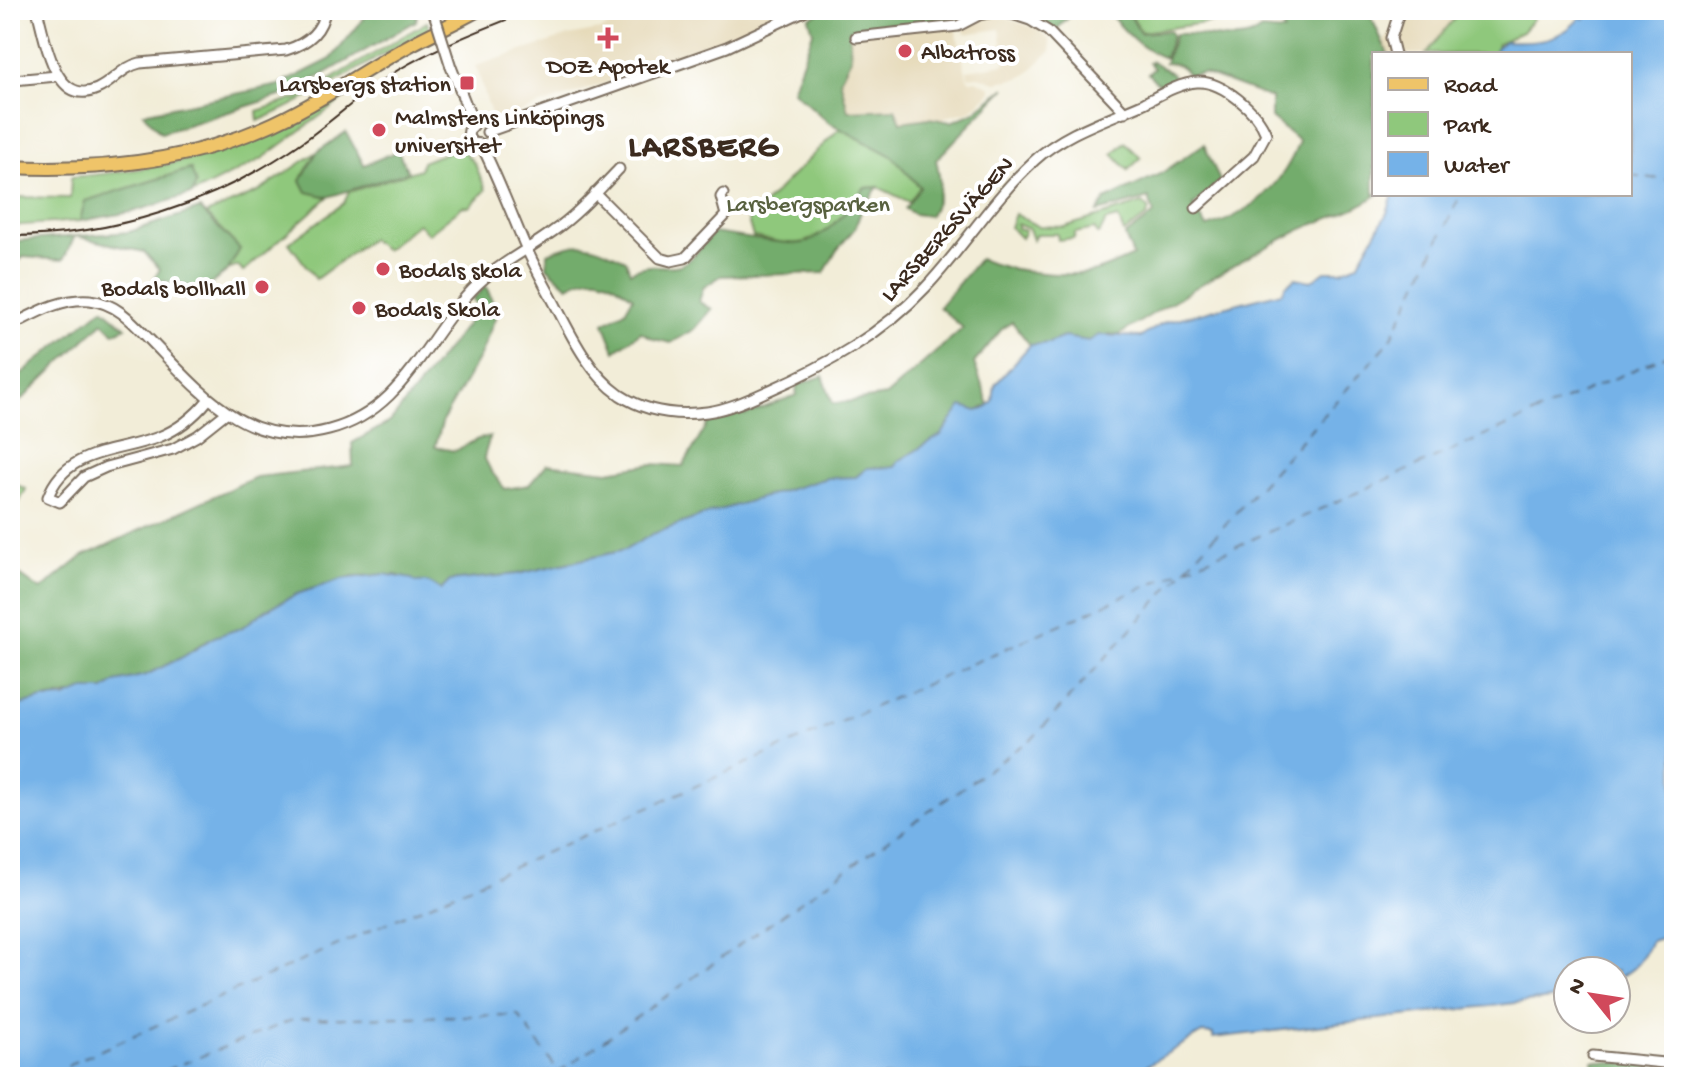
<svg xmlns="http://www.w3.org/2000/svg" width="1684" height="1087" font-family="'Gochi Hand',sans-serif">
  <rect width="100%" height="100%" fill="#fff"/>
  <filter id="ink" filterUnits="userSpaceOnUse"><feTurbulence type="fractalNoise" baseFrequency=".0125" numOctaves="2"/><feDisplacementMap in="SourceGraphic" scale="16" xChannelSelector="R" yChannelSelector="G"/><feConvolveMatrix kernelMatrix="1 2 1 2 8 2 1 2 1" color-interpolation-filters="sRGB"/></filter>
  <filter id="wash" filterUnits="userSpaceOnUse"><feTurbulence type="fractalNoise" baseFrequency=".006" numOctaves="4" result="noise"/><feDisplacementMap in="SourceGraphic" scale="32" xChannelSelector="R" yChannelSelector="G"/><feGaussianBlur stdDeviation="1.8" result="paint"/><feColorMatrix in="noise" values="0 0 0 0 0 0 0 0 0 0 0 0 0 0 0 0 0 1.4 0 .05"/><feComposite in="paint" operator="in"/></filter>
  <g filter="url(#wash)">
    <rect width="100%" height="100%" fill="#f2edd8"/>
    <!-- built -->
    <path fill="#e6daba" d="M654 10H774L763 25 721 43 501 119 492 117 476 66 568 36 600 30Z
      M1409 10H1452L1457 14 1426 54H1388L1383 43Z
      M990 16 1007 18 1037 29 1050 40 1051 51 1027 74 1020 78 996 82 978 76 968 77 967 70 1005 64 1000 29 965 34 964 28Z
      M954 22 967 77 970 81 976 80 991 87V92L970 111 946 117 943 120 935 118 901 122 894 109 848 111 840 79 851 58 849 30 866 24Z"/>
    <!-- green -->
    <path fill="#8fc87c" stroke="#65794d" stroke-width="2" d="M1128 10H1263V15L1141 32Z
      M1452 10H1525L1533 19 1522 32 1498 43 1495 54H1426L1457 15Z
      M427 22 429 29C371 59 318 96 258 121L257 111 301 97Z
      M424 44 388 66 262 159 192 194 196 184 190 169 85 201 80 221 10 226V197L70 198 71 177C145 171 218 158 286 125 334 101 377 68 424 44Z
      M840 128 892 156 920 187 909 202 878 187 864 188C850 209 829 234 804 242 791 246 767 239 753 237L748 220Z
      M1125 142 1141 158 1128 170 1113 154Z
      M460 147 475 164 486 190 469 207 463 206 428 234 418 223 385 250 370 239 316 279 289 243 344 203 349 192 420 169 422 162Z
      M317 152 301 180 307 192 328 197 243 272 238 266 228 270 240 249 206 214 258 192Z
      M1143 203 1149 209 1147 216 1124 233 1118 218 1106 221 1100 233 1097 234 1095 229 1075 233 1074 238 1058 240 1057 234H1036L1033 240 1029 229 1017 224V228L1025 231 1021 238 1010 227 1015 214 1037 226 1064 227Z
      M17 485 26 489 10 520V490Z"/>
    <!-- forest -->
    <path fill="#73ac6c" stroke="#576b45" stroke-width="2" d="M365 10H418L416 21 293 92 161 133 143 113 279 85 331 59 366 16Z
      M824 10H983C968 15 955 24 940 25 909 27 879 19 849 30L851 58 840 79 848 111 895 109 901 122 929 118 951 122 973 113 1006 87 936 160C942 182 941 197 929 216L914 214 905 209 920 187 892 156 828 122 792 90 813 32 809 18Z
      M1010 10H1076L1055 31 1040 19Z
      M1106 10H1127L1140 33 1169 31 1172 35 1165 58C1139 49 1124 30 1106 10Z
      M1279 10H1368L1388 54H1374V194H1378C1352 214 1323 218 1294 233 1234 263 1176 299 1119 335L1109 334 1089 341 1064 337 1049 343 1030 345 1012 322 1001 330 974 363 989 405 978 411 962 407 941 435 899 461 896 467 867 468 856 477 827 478 707 514 653 534 625 550 518 574 450 581 441 590 396 575 354 576 342 579 297 594 266 610 241 628 201 644 183 657 146 675 116 682 104 690 43 699 10 708V568L41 590 83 556 256 477 353 466 352 443 390 422 480 307 472 300 486 286 497 313 480 356 443 420 435 447 455 451 478 439 490 437 484 457 491 471 505 489 529 485 547 464 608 471 652 464 683 466 710 420 736 411 745 415 796 395 797 385 823 376 833 404 886 396 963 328 939 307 979 259C1009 271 1061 278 1092 272 1106 269 1120 261 1133 256L1125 236 1154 214 1149 198 1098 212 1105 200 1162 173 1204 144 1220 181 1193 206 1207 227C1250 215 1284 184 1299 141L1271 118V98L1203 73 1188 75C1183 65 1175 63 1165 63L1175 34C1200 31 1239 48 1261 30L1284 32Z
      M1152 61 1171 73 1176 79 1163 88 1148 74 1154 68 1149 63Z
      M346 132 364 165 398 151 408 172 328 197 307 192 301 180 317 152Z
      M191 169 196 184 192 194 132 212 80 221 85 201Z
      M878 187 862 209 855 228 837 250 824 273 721 276 703 288 699 302 712 309 695 329 671 343 654 339 641 332 615 351 604 323 625 311 633 297C608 279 598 270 568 286L547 267 548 253C584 237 593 245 626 260L630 272C651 260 664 270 680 265 693 260 704 243 713 233 730 235 790 246 803 243 826 237 852 207 864 188Z
      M200 209 240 249 228 270 204 290 154 279 160 269 144 252 75 236 63 260 23 257 10 271V241H14L129 232Z
      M103 308 126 327 114 333 103 322 10 411V383Z
      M1593 1060 1674 1069V1077H1593Z"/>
    <!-- water -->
    <path fill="#75b2e8" stroke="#586e83" stroke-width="2" d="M1591 10H1674V934L1651 941C1642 959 1636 971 1616 978V971H1568V997L1213 1038V1034L1202 1033 1127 1077H580L548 1072 533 1077H10V708L43 699 65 698 84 690H104L116 682 146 675 183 657 214 637 241 628 266 610 297 594 342 579 384 574 412 579 416 582C428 581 431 583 441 590L450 581 518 574 625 550 653 534 707 514 827 478 856 477 867 468 895 467 899 461 941 435 962 406 977 411 985 409 993 401 995 385 1030 345 1049 343 1064 337 1089 341 1099 335 1141 337 1165 322 1282 292 1286 285 1296 278 1311 281 1325 271H1341L1358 264 1387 213 1393 194H1630V54H1494L1496 48 1504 41C1535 42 1561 42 1581 16L1584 19Z"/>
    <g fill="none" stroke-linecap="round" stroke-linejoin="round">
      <!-- ferry -->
      <path stroke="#4f5a65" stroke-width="2" stroke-dasharray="10 8" stroke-linecap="butt" d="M1630 175 1674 181
        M1187 567 1390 341 1461 194
        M53 1077 74 1062 1674 352
        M149 1077 295 1019 518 1015 559 1072 1033 738 1183 572"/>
    </g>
  </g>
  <g filter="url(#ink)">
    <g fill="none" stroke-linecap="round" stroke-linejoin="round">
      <!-- minor casing -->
      <g stroke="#7b6e5f" stroke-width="13">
        <path id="minor" d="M37 10C45 37 54 108 97 89 113 82 122 67 140 63L286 50C306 44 322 32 325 10
          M856 37 958 26 979 15 994 12 1012 14 1030 20 1048 31 1125 112
          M1395 54 1391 38 1400 10
          M451 67 474 125
          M13 80 57 76
          M474 125 469 130 468 137 473 143 481 144
          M487 132 727 47 806 10
          M481 144C497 176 510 210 524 243 534 266 546 287 557 308 573 339 591 375 620 395 646 412 677 416 707 412 729 409 750 399 770 390 827 365 882 334 925 288 964 247 993 198 1035 160 1064 133 1106 120 1142 104 1158 96 1179 83 1197 82 1222 80 1258 112 1266 134L1254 156 1196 208
          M595 193 660 258 671 261 685 258 726 215 721 197 723 194
          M10 326C34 314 62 297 90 300 116 303 132 321 149 339 199 390 247 452 329 430 406 410 425 335 478 284 500 263 528 250 552 232 577 215 598 191 619 169
          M208 400C194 417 179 429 159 437 118 453 66 448 48 497L60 502 84 477 106 467 173 449 197 436 226 413
          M1593 1056 1674 1064"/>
      </g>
      <!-- major casing -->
      <g stroke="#7b6e5f" stroke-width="16">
        <path id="major" d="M10 167C96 171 182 163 263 128 315 106 362 71 412 44 434 32 457 22 478 10"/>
      </g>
      <!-- minor -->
      <use href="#minor" stroke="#fff" stroke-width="9"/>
      <!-- major -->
      <use href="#major" stroke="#efc469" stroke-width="12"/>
      <!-- tram -->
      <path stroke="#3b2a1e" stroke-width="2" d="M10 236C114 236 216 203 301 143 334 120 364 91 398 70 440 45 486 28 531 10"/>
      <!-- minor-bridge casing -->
      <g stroke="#7b6e5f" stroke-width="13" stroke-linecap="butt">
        <path id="minor-bridge" d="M433 10 451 67"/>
      </g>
      <!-- minor-bridge -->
      <use href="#minor-bridge" stroke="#fff" stroke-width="9"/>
    </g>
  </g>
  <!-- markers -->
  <g fill="#d1495b" stroke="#fff" stroke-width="3">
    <path d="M604 26h8v8h8v8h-8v8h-8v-8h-8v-8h8z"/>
    <circle cx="905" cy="51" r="8"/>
    <rect x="459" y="75" width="16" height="16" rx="4"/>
    <circle cx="379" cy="130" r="8"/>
    <circle cx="383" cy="269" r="8"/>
    <circle cx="262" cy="287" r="8"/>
    <circle cx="359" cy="308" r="8"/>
  </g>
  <g text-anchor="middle" stroke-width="8" stroke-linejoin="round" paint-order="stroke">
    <!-- poi labels -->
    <g font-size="24" fill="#3b2a1e" stroke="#fff" text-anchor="start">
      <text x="921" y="59">Albatross</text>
      <text x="608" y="73" text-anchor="middle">DOZ Apotek</text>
      <text x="451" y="91" text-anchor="end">Larsbergs station</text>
      <text x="395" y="124">Malmstens Linköpings<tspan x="395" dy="28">universitet</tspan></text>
      <text x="399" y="277">Bodals skola</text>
      <text x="246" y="295" text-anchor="end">Bodals bollhall</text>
      <text x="375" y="316">Bodals Skola</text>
    </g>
    <!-- park labels -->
    <g font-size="24" fill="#58613f" stroke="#fff">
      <text x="808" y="211">Larsbergsparken</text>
    </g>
    <!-- street labels -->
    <g font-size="24" fill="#3b2a1e" stroke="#fff">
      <text transform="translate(946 228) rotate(-48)" y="8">LARSBERGSVÄGEN</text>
    </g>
    <!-- district labels -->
    <g font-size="32" font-weight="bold" letter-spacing="2" fill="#3b2a1e" stroke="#fff">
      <text x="704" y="155">LARSBERG</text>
    </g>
  </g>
  <!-- margin -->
  <rect width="1684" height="1087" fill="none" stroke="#fff" stroke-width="40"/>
  <!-- legend -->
  <rect x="1372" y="52" width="260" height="144" fill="#ffffff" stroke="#b1aaa5" stroke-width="2"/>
  <rect x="1388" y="78" width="40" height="12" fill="#efc469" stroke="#b1aaa5" stroke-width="2"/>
  <text x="1444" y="92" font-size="24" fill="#3b2a1e">Road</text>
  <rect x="1388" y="112" width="40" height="24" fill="#8fc87c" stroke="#b1aaa5" stroke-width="2"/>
  <text x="1444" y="132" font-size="24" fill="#3b2a1e">Park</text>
  <rect x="1388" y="152" width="40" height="24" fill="#75b2e8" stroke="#b1aaa5" stroke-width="2"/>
  <text x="1444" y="172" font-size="24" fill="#3b2a1e">Water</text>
  <!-- north arrow -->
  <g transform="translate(1592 995) rotate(300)"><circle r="38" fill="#ffffff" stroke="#b1aaa5" stroke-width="2"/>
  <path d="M0-6L14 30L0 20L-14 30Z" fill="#d1495b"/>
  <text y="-12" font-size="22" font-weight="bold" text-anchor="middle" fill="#3b2a1e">N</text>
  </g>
</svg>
